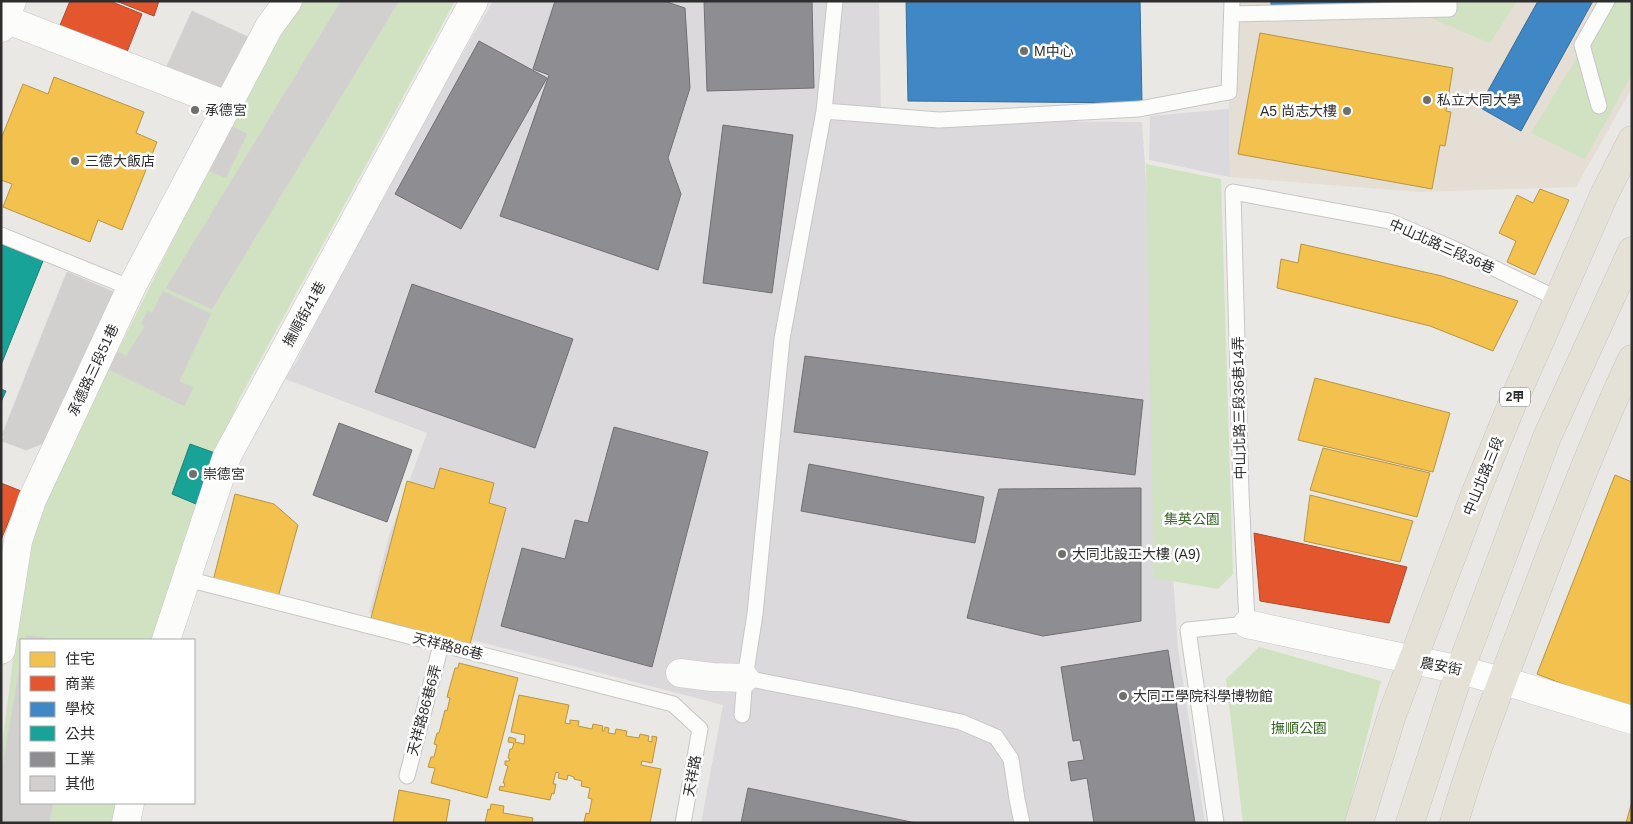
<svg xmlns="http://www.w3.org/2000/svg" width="1633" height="824" font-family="Helvetica,'Noto Sans TC',sans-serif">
  <rect width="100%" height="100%" fill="#eae8e5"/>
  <!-- industrial -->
  <path fill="#dbd9db" d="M493 1H879L881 120 1142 122 1178 649 1205 823H701L723 705 369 613 389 536 427 433 285 379 296 362 383 191Z
    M1229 109 1230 177 1149 160 1150 116Z"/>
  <!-- education -->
  <path fill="#e4ded4" d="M1232 1H1632V88L1576 187 1419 192 1230 177 1229 92Z"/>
  <!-- green -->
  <path fill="#d0e2c1" d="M300 1H455L239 399 178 560 158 640H21V803H117L112 823H1V755L29 530 275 34Z
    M1435 1H1517L1490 43 1433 19Z
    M1611 1H1632V74L1585 159 1531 133Z
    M1146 164 1221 179 1233 574 1218 589 1154 578Z
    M1259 647 1381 681 1345 823H1243L1226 679Z"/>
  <!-- homes -->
  <path fill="#f2c14e" stroke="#b79544" d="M1260 33 1453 68 1446 111 1451 112 1445 146 1440 145 1432 189 1238 154Z
    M54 77 144 112 136 133 157 142 122 230 98 220 90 242 3 207 12 184 1 180V139L23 84 48 94Z
    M1540 189 1569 200 1535 275 1507 262 1516 241 1499 233 1517 195 1533 203Z
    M1301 244 1442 276 1518 301 1493 351 1430 326 1277 288 1281 259 1298 263Z
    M1315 378 1450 413 1433 472 1298 440Z
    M1323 448 1430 473 1417 517 1310 490Z
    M440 468 494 483 489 503 506 508 470 644 371 618 407 481 434 489Z
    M1615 475 1632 482V711L1537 674Z
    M235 494 274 504 298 525 277 601 212 585Z
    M1310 495 1413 521 1400 562 1304 541Z
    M459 663 518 678 487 798 431 783 435 768 428 767 431 757H434L437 745 434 744 437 733H439L445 710 447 711 450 698 447 697 455 668H458Z
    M519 695 569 705 565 723 570 724V720L579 721 578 726 592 729 593 724 603 726 602 731H604L605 727 609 728 608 733 615 734 616 729 627 731 626 736 639 738 640 734 649 736 648 741 652 742V736L657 737 652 763 642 761 641 765 661 769 650 823 584 822 586 813 589 814 592 799 588 798 590 788 581 786 582 781 574 779V777L568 775 567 780 558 778 559 773 556 772 553 784H556L554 794 552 793 550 800 499 790 500 786 504 787 505 783H503L508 766 505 765V761H509L510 759 508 758 510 749H512L514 743 508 742 509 737 516 739 515 742 524 744 525 735 511 732Z
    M399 790 450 800 446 823H393Z
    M1632 801V823H1626Z
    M491 804 504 806 503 813 533 818 532 823H485L488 809 490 810Z"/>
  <!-- shops -->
  <path fill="#e4572e" stroke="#ad4b2e" d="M70 1H110L142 14 125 57 58 30Z
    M116 1H159L154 16Z
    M1 483 21 491 1 540Z
    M1254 533 1407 567 1389 623 1260 601Z"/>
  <!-- schools -->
  <path fill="#3f88c5" stroke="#3a6d98" d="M906 1H1140L1142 103 908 101Z
    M1271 1H1423V6L1271 7Z
    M1538 1H1593L1521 131 1479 107Z"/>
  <!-- public -->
  <path fill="#17a398" stroke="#1e8078" d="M1 244 43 261 1 365Z
    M1 389 6 391 1 402Z
    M190 444 215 453 196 504 172 494Z"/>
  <!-- industry -->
  <path fill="#8d8d92" stroke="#707074" d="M555 1H664L685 8 690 88 668 158 681 194 658 270 500 216 549 75 533 69Z
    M704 1H812L814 88 707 91Z
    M479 41 547 78 461 229 395 194Z
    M723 125 793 135 772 293 703 283Z
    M412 284 573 339 535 448 375 392Z
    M805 356 1143 400 1135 475 794 432Z
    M339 423 412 450 387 522 313 495Z
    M614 427 708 452 652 667 501 626 522 548 565 559 575 520 588 523Z
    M809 464 984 497 975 543 801 511Z
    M1141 488V621L1043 636 967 618 999 489Z
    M1168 650 1195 823H1094L1087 778 1071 781 1068 762 1084 760 1080 740 1073 741 1061 667Z
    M748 788 916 823H741Z"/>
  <!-- building -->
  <path fill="#d2d0ce" stroke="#d5d3d1" d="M341 1H399L212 309 166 288Z
    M192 11 248 37 223 92 167 66Z
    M231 126 247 134 226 178 210 171Z
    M67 272 116 293 46 442 26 450 2 441 4 436 2 435Z
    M163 291 211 314 179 381 193 388 184 406 106 368 114 350 126 356 145 326 141 324 148 311 152 313Z
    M26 635 57 640H25Z
    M21 661V803H53L49 823H1V774Z"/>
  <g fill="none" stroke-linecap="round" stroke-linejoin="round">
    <!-- service casing -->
    <g stroke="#c7c6c7" stroke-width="17">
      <path id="service" d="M1233 14 1449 9V1
        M1599 106 1582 45 1607 1
        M824 111 939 120 1139 109 1229 92 1232 1
        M1 235 131 288
        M187 579 673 704 700 729 683 823
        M745 678 853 699 961 722 996 737 1011 759 1017 799 1022 823
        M742 715 745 678 755 614 782 339 824 111 835 1
        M407 776 441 645
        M1216 823 1188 630 1247 624 1241 492 1233 192 1389 221 1452 248 1558 299"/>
    </g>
    <!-- minor casing -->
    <g stroke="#c7c6c7" stroke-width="29">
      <path id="minor" d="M5 19 227 105
        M166 640 227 456 474 1
        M1 650 18 541 32 500 131 288 269 27 288 1
        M680 673 712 677 745 678
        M126 823 130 803"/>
    </g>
    <!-- tertiary casing -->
    <g stroke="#c7c6c7" stroke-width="29">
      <path id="tertiary" d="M1247 624 1460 670 1524 687 1632 720"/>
    </g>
    <!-- secondary casing -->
    <g stroke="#c7c6c7" stroke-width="29">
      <path id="secondary" d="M1 28 12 1"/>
    </g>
    <!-- primary casing -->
    <g stroke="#c6c5c4" stroke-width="29">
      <path id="primary" d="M1359 823 1392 715 1476 492 1513 402 1605 193 1632 140
        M1410 823 1460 670 1547 437 1632 251
        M1454 823C1475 750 1503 679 1530 608 1562 524 1594 440 1632 359"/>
    </g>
    <!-- service -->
    <use href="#service" stroke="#fcfcfb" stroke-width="15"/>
    <!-- minor -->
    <use href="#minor" stroke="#fcfcfb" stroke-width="28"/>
    <!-- tertiary -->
    <use href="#tertiary" stroke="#fcfcfb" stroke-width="28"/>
    <!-- secondary -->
    <use href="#secondary" stroke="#fcfcfb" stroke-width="28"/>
    <!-- primary -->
    <use href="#primary" stroke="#e6e1d7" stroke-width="28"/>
  </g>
  <!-- markers -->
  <g fill="#706f6e" stroke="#fff" stroke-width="2">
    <circle cx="1024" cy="51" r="5"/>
    <circle cx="1427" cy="100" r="5"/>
    <circle cx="195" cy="110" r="5"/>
    <circle cx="1347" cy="111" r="5"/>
    <circle cx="75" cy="161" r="5"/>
    <circle cx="193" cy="474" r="5"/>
    <circle cx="1062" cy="554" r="5"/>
    <circle cx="1123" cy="696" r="5"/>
  </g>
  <g text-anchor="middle" stroke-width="5" stroke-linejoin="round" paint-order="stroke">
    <!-- shield labels -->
    <rect fill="#fff" stroke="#6d6d6d" stroke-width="1" x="1500" y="387.5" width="30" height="19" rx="4"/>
    <g font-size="12" font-weight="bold" fill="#2e2e2e">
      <text x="1515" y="401">2甲</text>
    </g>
    <!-- poi labels -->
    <g font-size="14" fill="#2e2e2e" stroke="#fff" text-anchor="start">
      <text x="1034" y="56">M中心</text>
      <text x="1437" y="105">私立大同大學</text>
      <text x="205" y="115">承德宮</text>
      <text x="1337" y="116" text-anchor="end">A5 尚志大樓</text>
      <text x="85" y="166">三德大飯店</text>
      <text x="203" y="479">崇德宮</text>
      <text x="1072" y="559">大同北設工大樓 (A9)</text>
      <text x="1133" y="701">大同工學院科學博物館</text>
    </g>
    <!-- street labels -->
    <g font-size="14" fill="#2e2e2e" stroke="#fff">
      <text transform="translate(1442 246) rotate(24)" y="5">中山北路三段36巷</text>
      <text transform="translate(304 314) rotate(-61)" y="5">撫順街41巷</text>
      <text transform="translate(93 370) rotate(-65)" y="5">承德路三段51巷</text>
      <text transform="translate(1239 408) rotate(-91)" y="5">中山北路三段36巷14弄</text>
      <text transform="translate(1483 476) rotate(-68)" y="5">中山北路三段</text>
      <text transform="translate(448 646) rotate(14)" y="5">天祥路86巷</text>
      <text transform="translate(1441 666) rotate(11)" y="5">農安街</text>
      <text transform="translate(424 710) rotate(-75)" y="5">天祥路86巷6弄</text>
      <text transform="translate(692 776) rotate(-80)" y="5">天祥路</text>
    </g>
    <!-- park labels -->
    <g font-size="14" fill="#346623" stroke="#fff">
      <text x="1192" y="524">集英公園</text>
      <text x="1299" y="733">撫順公園</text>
    </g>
  </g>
  <!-- border -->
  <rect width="1633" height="824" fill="none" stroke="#2e2e2e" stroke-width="5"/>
  <!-- legend -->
  <rect x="20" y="639" width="175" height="165" fill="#ffffff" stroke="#ababab"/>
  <rect x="30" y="652" width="25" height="15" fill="#f2c14e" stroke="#ababab"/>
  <text x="65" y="664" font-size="15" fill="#2e2e2e">住宅</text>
  <rect x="30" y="676" width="25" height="15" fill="#e4572e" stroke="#ababab"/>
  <text x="65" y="689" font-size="15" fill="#2e2e2e">商業</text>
  <rect x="30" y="702" width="25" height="15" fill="#3f88c5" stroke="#ababab"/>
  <text x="65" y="714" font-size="15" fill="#2e2e2e">學校</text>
  <rect x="30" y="726" width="25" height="15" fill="#17a398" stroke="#ababab"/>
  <text x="65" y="739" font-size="15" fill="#2e2e2e">公共</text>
  <rect x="30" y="752" width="25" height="15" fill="#8d8d92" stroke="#ababab"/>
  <text x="65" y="764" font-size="15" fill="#2e2e2e">工業</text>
  <rect x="30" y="776" width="25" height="15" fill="#d2d0ce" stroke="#ababab"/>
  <text x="65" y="789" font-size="15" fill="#2e2e2e">其他</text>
</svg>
